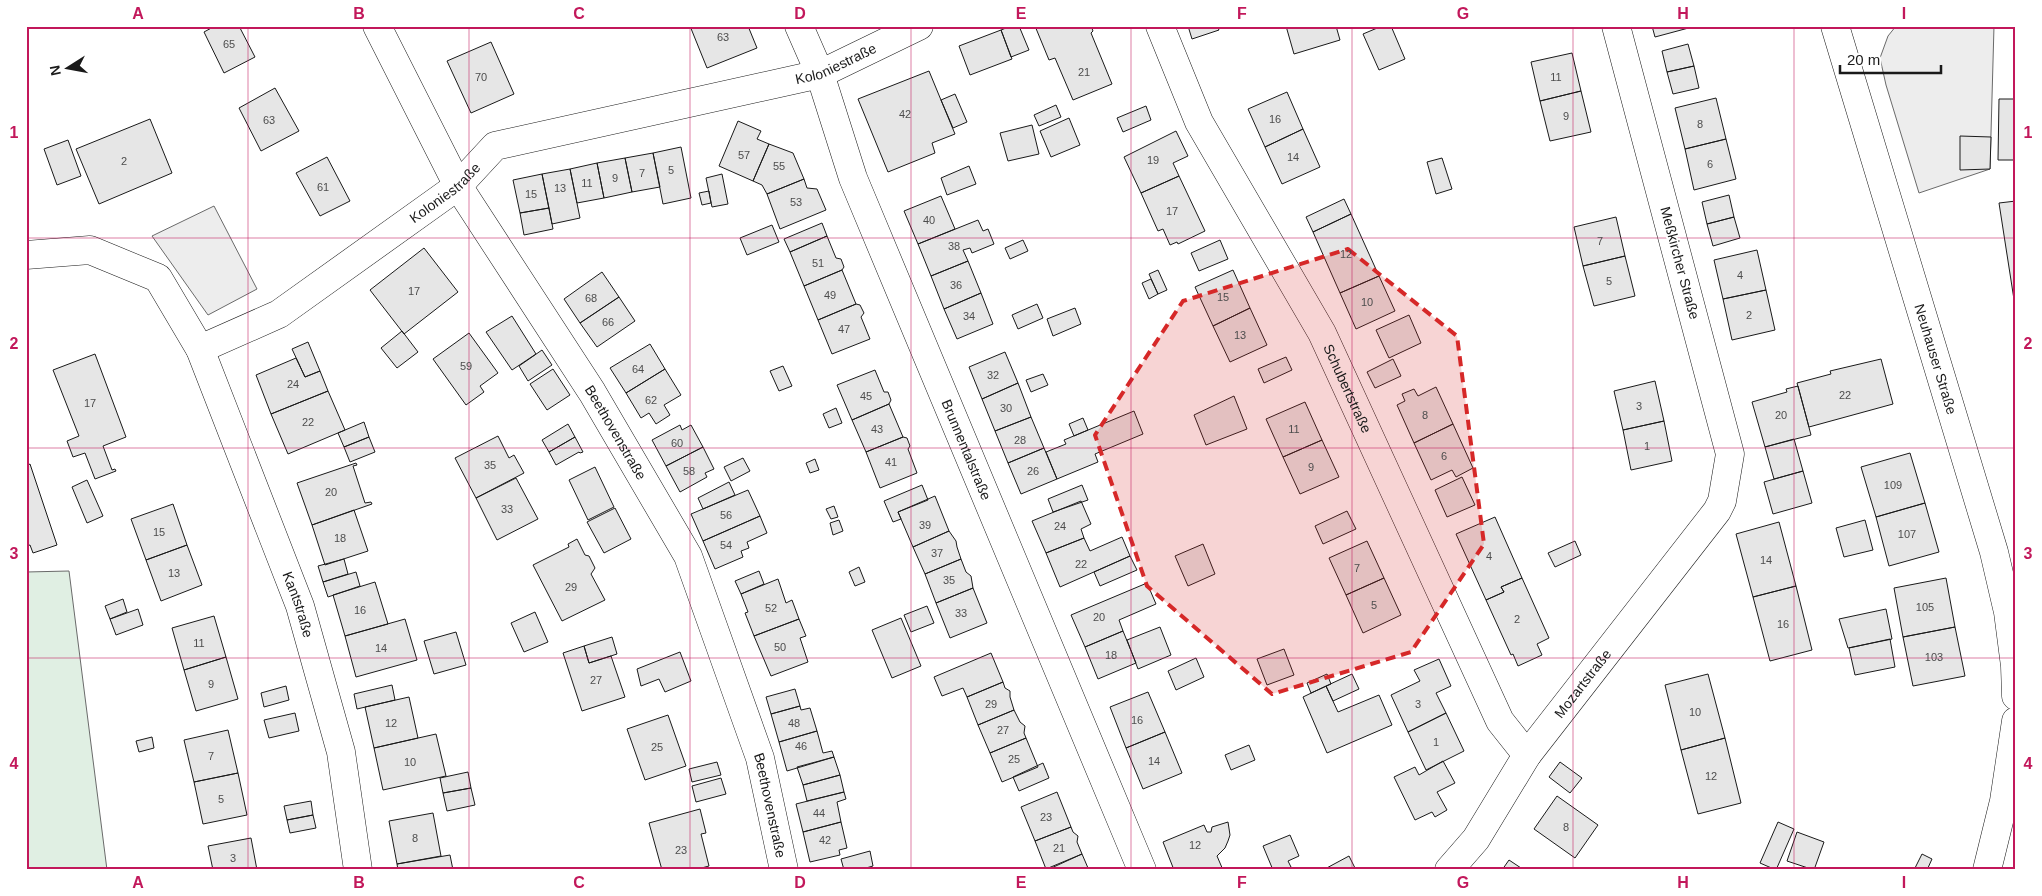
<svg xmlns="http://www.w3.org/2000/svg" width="2042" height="896" font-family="Arial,sans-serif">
  <rect width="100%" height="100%" fill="#fff"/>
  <!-- green -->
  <path fill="#e0efe3" stroke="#6a6a6a" d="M69 571 107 870H26V572Z"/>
  <!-- parking -->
  <path fill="#ededed" stroke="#6a6a6a" d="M1896 26H1994L1990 169 1919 193 1886 85 1880 58 1888 36Z
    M214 206 257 289 208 315 152 236Z"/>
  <!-- building -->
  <path fill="#e6e6e6" stroke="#1a1a1a" d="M215 26H239L255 57 224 73 204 32Z
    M690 26H748L757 48 707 68Z
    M1011 26H1019L1029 50 1011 57 1001 30Z
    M1035 26H1091L1093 31 1091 33 1112 84 1073 100 1055 58 1049 60Z
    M1188 26H1217L1219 30 1192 39Z
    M1286 26H1336L1340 40 1294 54Z
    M1382 26H1391L1405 59 1379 70 1363 34Z
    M1652 26H1696L1655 37Z
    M1001 30 1012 59 970 75 959 46Z
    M491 42 514 94 471 113 447 61Z
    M1688 44 1694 66 1667 72 1662 51Z
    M1572 53 1581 91 1540 101 1531 62Z
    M1694 66 1699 88 1673 94 1667 72Z
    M929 71 955 134 932 143 935 153 888 172 858 99Z
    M275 88 299 131 261 151 239 108Z
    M1581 91 1591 132 1550 141 1540 101Z
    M1287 92 1303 129 1265 147 1248 109Z
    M955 94 967 122 953 128 941 100Z
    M1716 98 1726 139 1685 149 1675 108Z
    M1999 99H2016V160H1998Z
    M1056 105 1061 117 1039 126 1034 115Z
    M1146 106 1151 120 1123 132 1117 118Z
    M1069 118 1080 145 1051 157 1040 131Z
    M150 119 172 173 99 204 76 149Z
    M738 121 761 131 757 139 769 144 753 181 719 166Z
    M1032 125 1039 154 1008 161 1000 133Z
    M1303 129 1320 167 1282 184 1265 147Z
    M1176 131 1188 156 1173 163 1179 176 1141 193 1124 157Z
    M1960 136 1991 137 1990 169 1960 170Z
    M1726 139 1736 179 1694 190 1685 149Z
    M68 140 81 176 57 185 44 149Z
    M769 144 793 153 804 179 767 194 762 185 753 181Z
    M681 147 691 198 663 204 653 153Z
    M653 153 660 187 632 192 625 158Z
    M327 157 350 201 320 216 296 173Z
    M625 158 632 192 604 198 597 163Z
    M1442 158 1452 189 1436 194 1427 162Z
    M597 163 604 198 577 203 570 169Z
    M969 166 976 184 947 195 941 178Z
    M570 169 580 218 552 224 542 174Z
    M542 174 549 208 520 213 513 180Z
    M722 174 728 204 712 207 706 178Z
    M1179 176 1205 231 1178 244 1177 242 1170 245 1163 229 1158 231 1141 193Z
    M804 179 807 188 817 189 826 210 780 229 767 194Z
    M709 191 711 203 702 205 699 193Z
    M1729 195 1734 217 1707 224 1702 202Z
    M941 196 955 229 918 244 904 211Z
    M1344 199 1351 214 1313 232 1306 217Z
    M2016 201V306H2015L1999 203Z
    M549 208 553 229 524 235 520 213Z
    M1351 214 1379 276 1340 293 1313 232Z
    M1616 217 1625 256 1583 266 1574 227Z
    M1734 217 1740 238 1713 246 1707 224Z
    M978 220 983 231 988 229 994 244 972 253 970 248 963 250 968 261 931 276 918 244Z
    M822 223 827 236 790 252 784 239Z
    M772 225 779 242 747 255 740 238Z
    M827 236 836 258 841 259 844 267 842 270 804 286 790 252Z
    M1023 240 1028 251 1010 259 1005 248Z
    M1220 240 1228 259 1199 271 1191 253Z
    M424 248 458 292 404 334 370 290Z
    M1757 250 1766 290 1723 299 1714 260Z
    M1625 256 1635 296 1594 306 1583 266Z
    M968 261 981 293 944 309 931 276Z
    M842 270 856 304 818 320 804 286Z
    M1158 270 1167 290 1158 294 1149 274Z
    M1233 270 1250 308 1213 326 1195 287Z
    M602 272 619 297 580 323 564 299Z
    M1379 276 1395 311 1356 329 1340 293Z
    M1151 279 1158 294 1149 299 1142 283Z
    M1766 290 1775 330 1732 340 1723 299Z
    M981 293 993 324 957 339 944 309Z
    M619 297 635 321 597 347 580 323Z
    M856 304 860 305 864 313 861 317 870 339 832 354 818 320Z
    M1037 304 1043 318 1018 329 1012 315Z
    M1075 308 1081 324 1053 336 1047 319Z
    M1250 308 1267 345 1230 362 1213 326Z
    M1409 315 1421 343 1389 358 1376 330Z
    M512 316 536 354 512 370 486 332Z
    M402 331 418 352 397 368 381 348Z
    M469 333 498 373 480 386 484 392 466 405 433 359Z
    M308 342 320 371 305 377 292 349Z
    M650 344 665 369 626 393 610 368Z
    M542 350 552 365 528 381 519 366Z
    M1005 352 1018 383 982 399 969 367Z
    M95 354 126 437 103 446 112 470 115 469 116 471 95 479 85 453 73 457 67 441 79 436 53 370Z
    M1286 357 1292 370 1264 383 1258 369Z
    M296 358 305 377 320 371 328 391 271 414 256 375Z
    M1393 359 1401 376 1375 388 1367 372Z
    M1881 359 1893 404 1809 427 1797 383 1831 374 1830 371Z
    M783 366 792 386 779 391 770 371Z
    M553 369 570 395 547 410 530 384Z
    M665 369 681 395 664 405 670 415 656 424 649 413 641 418 626 393Z
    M875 370 884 392H888L891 400 889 404 852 420 837 385Z
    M1043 374 1048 385 1031 392 1026 380Z
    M1655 381 1664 421 1623 430 1614 391Z
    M1018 383 1031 417 995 431 982 399Z
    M1798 386 1811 435 1765 447 1752 402 1787 392 1786 389Z
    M1436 387 1453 424 1414 443 1397 405 1405 401 1402 394 1414 389 1418 396Z
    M328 391 345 430 288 454 271 414Z
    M1234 396 1247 429 1206 445 1194 415Z
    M1305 402 1322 440 1283 457 1266 419Z
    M889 404 903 437 866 452 852 420Z
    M836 408 842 423 829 428 823 414Z
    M1134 411 1143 434 1095 454 1098 462 1057 479 1046 452 1066 444 1064 440Z
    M1031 417 1044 448 1008 463 995 431Z
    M1083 418 1088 430 1074 436 1069 424Z
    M1664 421 1672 461 1631 470 1623 430Z
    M364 422 369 437 344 447 338 433Z
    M568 424 575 437 549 452 542 440Z
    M1453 424 1473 468 1456 477 1452 470 1431 480 1414 443Z
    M680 425 682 430 691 425 703 447 666 466 652 440Z
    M498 436 509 458 514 455 524 473 476 498 455 458Z
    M369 437 375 452 350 462 344 447Z
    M575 437 583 452 580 453 579 452 556 465 549 452Z
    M903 437 907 438 910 446 908 449 917 473 880 488 866 452Z
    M1794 439 1803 471 1774 479 1765 447Z
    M1322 440 1339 477 1300 494 1283 457Z
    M703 447 714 469 705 473 707 477 680 492 666 466Z
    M1044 448 1057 479 1021 494 1008 463Z
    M1910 453 1925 503 1876 517 1861 467Z
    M743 458 750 471 731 481 724 467Z
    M815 459 819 470 810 473 806 463Z
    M356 463 357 465 353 466 365 503 371 502 372 504 312 525 297 483Z
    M30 464 57 545 33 553 30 545 26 546V466Z
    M595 467 614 507 588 520 569 480Z
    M1803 471 1812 503 1773 514 1764 482Z
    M1462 477 1475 505 1447 517 1435 490Z
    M516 478 538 519 497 540 476 498Z
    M87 480 103 516 87 523 72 487Z
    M729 482 735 495 703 509 698 498Z
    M922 485 928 500 898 512 901 519 893 522 884 501Z
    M1082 485 1088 500 1053 512 1048 499Z
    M748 490 760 516 703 541 691 514Z
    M935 496 949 531 913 547 898 512Z
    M1081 501 1091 524 1081 529 1084 538 1046 553 1032 521Z
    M1925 503 1939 552 1889 566 1876 517Z
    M173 504 187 545 146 560 131 519Z
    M834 506 838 517 831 519 826 509Z
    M615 508 631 539 604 553 587 522Z
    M354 510 368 551 325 565 312 525Z
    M1347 511 1356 529 1323 544 1315 526Z
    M760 516 767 533 747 542 749 548 741 551 743 557 715 569 703 541Z
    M1495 517 1522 578 1501 587 1504 592 1486 600 1456 534Z
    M839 520 843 531 833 535 830 523Z
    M1865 520 1873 550 1844 557 1836 528Z
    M1779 522 1796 586 1753 597 1736 534Z
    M949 531 956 541 957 547 961 559 925 574 913 547Z
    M1122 537 1130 556 1060 587 1046 553 1084 538 1090 551Z
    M577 539 585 555 589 556 595 568 591 574 605 600 562 621 533 565 569 547 568 544Z
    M1367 541 1384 578 1346 595 1329 558Z
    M1575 541 1581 555 1555 567 1548 553Z
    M1203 544 1215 574 1188 586 1175 556Z
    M187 545 202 585 161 601 146 560Z
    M1130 556 1137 570 1100 586 1094 572Z
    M344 559 348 574 323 582 318 566Z
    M961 559 966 572 971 576 973 588 936 603 925 574Z
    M859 567 865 582 855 586 849 572Z
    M759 571 764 584 741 594 735 581Z
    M356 572 360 586 328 597 323 582Z
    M1384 578 1401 615 1363 633 1346 595Z
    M1522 578 1549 638 1537 644 1542 655 1518 666 1513 654 1511 655 1486 600 1504 592 1501 587Z
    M1946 578 1955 627 1903 637 1894 588Z
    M778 579 786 603 792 600 799 619 754 636 745 613 748 612 741 594Z
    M375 582 388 624 345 636 333 595Z
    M1147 583 1156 604 1119 620 1123 631 1085 647 1071 615Z
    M1796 586 1812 650 1770 661 1753 597Z
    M973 588 987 623 950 638 936 603Z
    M123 599 127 612 110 619 105 606Z
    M927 606 934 623 911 632 904 615Z
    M138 609 143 625 116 635 110 619Z
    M1886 609 1892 639 1848 648 1839 619Z
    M535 612 548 642 524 652 511 623Z
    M214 616 226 657 184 670 172 628Z
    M901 618 921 666 892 678 872 630Z
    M405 619 417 660 356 677 345 636Z
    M799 619 806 636 800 638 808 662 771 676 754 636Z
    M1160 627 1171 655 1138 669 1127 640Z
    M1955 627 1965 676 1913 686 1903 637Z
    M1123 631 1136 663 1098 679 1085 647Z
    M456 632 466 665 434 674 424 641Z
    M612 637 617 654 589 663 584 646Z
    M1890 639 1895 667 1855 675 1849 648Z
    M584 646 589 663 611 656 625 697 582 711 563 653Z
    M1284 649 1294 675 1267 685 1257 659Z
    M680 652 691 681 665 692 659 679 641 686 637 669Z
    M991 653 1003 682 967 697 963 688 942 696 934 677Z
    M226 657 238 699 196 711 184 670Z
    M1196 658 1204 677 1176 690 1168 671Z
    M1439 659 1451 686 1436 693 1446 713 1408 732 1391 695 1420 681 1414 670Z
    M1327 674 1331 684 1311 693 1307 683Z
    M1352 674 1359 689 1333 701 1326 686Z
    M1708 674 1725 738 1681 750 1665 685Z
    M1003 682 1005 688 1010 691V697L1014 710 978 725 967 697Z
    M392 685 395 700 357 709 354 694Z
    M286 686 289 700 264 707 261 693Z
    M1326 686 1338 712 1379 695 1392 725 1327 753 1303 697Z
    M795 689 800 706 771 714 766 697Z
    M1148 692 1165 732 1126 748 1110 707Z
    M409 697 418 738 374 748 365 707Z
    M800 706 801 710 810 708 817 731 779 742 771 714Z
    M1014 710 1020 722 1025 726 1024 733 1026 738 990 753 978 725Z
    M295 713 299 731 269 738 264 720Z
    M1446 713 1464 751 1426 770 1408 732Z
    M668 715 686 766 645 780 627 729Z
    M228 730 238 773 194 782 184 740Z
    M817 731 823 753 832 751 834 757 787 771 779 742Z
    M1165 732 1182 773 1143 789 1126 748Z
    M436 734 446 776 383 790 374 748Z
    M152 737 154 748 139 752 136 741Z
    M1026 738 1038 767 1002 782 990 753Z
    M1725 738 1741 803 1698 814 1681 750Z
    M1249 745 1255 760 1231 770 1225 755Z
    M834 757 840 775 803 785 797 767Z
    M1443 761 1455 783 1437 792 1447 810 1435 817 1432 812 1415 820 1394 777 1415 767 1419 775Z
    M717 762 721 775 692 782 689 769Z
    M1560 762 1582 778 1570 793 1549 777Z
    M1043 763 1049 778 1019 791 1013 777Z
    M468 772 471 788 443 793 440 778Z
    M238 773 247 815 203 824 194 782Z
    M840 775 844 792 807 801 803 785Z
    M721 778 726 794 696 802 692 786Z
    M471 788 475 805 447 811 443 793Z
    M844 792 846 799 837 802 841 822 803 832 796 804Z
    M1057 792 1071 827 1035 841 1021 807Z
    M1557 796 1598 825 1575 858 1534 829Z
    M311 801 313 815 287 820 284 806Z
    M700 809 706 833 701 834 709 866 694 870H662L649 823Z
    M433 813 441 856 397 864 389 821Z
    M313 815 316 828 290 833 287 820Z
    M841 822 847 848 839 850 840 855 810 862 803 832Z
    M1228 822 1230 835 1228 841 1225 848 1217 856 1223 870H1174L1163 842 1204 825 1207 832H1211L1212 827Z
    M1778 822 1794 829 1776 870 1760 863Z
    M1071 827 1073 832 1078 836 1077 842 1082 854 1046 869 1035 841Z
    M1797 832 1824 842 1814 870 1787 861Z
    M1290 835 1299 856 1288 861 1291 867 1284 870H1273L1263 846Z
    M251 838 257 870H213L208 846Z
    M870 851 873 866 859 870H844L841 859Z
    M1082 854 1088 868 1092 870H1047Z
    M1922 854 1932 859 1927 870 1915 868Z
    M450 855 453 870H398L397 864Z
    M1349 856 1356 870H1323Z
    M1509 860 1524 870H1502Z"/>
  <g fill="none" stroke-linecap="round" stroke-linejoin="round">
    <!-- minor casing -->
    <g stroke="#1a1a1a" stroke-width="29">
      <g id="minor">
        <path id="s1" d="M377 26 458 186 592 392 688 556 760 758 784 870"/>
        <path id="s2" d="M799 26 820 74 853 178 1142 870"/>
        <path id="s3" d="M1160 26 1199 122 1322 333 1500 721 1527 755"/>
        <path id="s4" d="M1835 26 1994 552 2008 612 2015 666 2016 696"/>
        <path id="s5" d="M26 255 90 250 158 278 200 349 300 606 341 752 358 870"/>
        <path id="s6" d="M200 349 279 314 458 186 495 146 820 74 919 26"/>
        <path id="s7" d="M1449 870 1476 839 1527 755 1717 511 1722 501 1730 454 1616 26"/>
        <path d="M1987 870 2004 801 2016 721"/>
      </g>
    </g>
    <!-- minor -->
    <use href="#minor" stroke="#fff" stroke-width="28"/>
  </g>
  <!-- marked area -->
  <path fill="#d62828" fill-opacity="0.2" stroke="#d62828" stroke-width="4" stroke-dasharray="10 6" stroke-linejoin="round" d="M1348 249 1457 336 1484 544 1411 652 1272 694 1147 586 1095 435 1183 301Z"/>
  <!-- grid -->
  <path fill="none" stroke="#c2185b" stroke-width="1" stroke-opacity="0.55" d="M248 26V870M469 26V870M690 26V870M911 26V870M1131 26V870M1352 26V870M1573 26V870M1794 26V870M26 238H2016M26 448H2016M26 658H2016"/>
  <g text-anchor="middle" stroke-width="4" stroke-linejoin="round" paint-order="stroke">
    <!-- number labels -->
    <g font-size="11" fill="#4d4d4d">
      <text x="723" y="41">63</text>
      <text x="229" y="48">65</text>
      <text x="1084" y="76">21</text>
      <text x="481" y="81">70</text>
      <text x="1556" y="81">11</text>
      <text x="905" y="118">42</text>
      <text x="1566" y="120">9</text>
      <text x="1275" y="123">16</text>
      <text x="269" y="124">63</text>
      <text x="1700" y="128">8</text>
      <text x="744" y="159">57</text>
      <text x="1293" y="161">14</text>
      <text x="1153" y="164">19</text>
      <text x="124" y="165">2</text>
      <text x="1710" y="168">6</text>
      <text x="779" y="170">55</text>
      <text x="671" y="174">5</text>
      <text x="642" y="177">7</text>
      <text x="615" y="182">9</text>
      <text x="587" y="187">11</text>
      <text x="323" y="191">61</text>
      <text x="560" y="192">13</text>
      <text x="531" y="198">15</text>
      <text x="796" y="206">53</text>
      <text x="1172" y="215">17</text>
      <text x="929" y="224">40</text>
      <text x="1600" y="245">7</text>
      <text x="954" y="250">38</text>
      <text x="1346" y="258">12</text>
      <text x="818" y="267">51</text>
      <text x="1740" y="279">4</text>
      <text x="1609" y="285">5</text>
      <text x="956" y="289">36</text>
      <text x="414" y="295">17</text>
      <text x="830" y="299">49</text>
      <text x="1223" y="301">15</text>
      <text x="591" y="302">68</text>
      <text x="1367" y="306">10</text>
      <text x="1749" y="319">2</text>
      <text x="969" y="320">34</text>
      <text x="608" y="326">66</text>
      <text x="844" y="333">47</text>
      <text x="1240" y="339">13</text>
      <text x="466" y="370">59</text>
      <text x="638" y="373">64</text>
      <text x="993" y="379">32</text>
      <text x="293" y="388">24</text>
      <text x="1845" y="399">22</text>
      <text x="866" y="400">45</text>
      <text x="651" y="404">62</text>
      <text x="90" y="407">17</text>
      <text x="1639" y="410">3</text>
      <text x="1006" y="412">30</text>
      <text x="1425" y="419">8</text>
      <text x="1781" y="419">20</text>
      <text x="308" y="426">22</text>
      <text x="877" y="433">43</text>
      <text x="1294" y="433">11</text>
      <text x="1020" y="444">28</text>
      <text x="677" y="447">60</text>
      <text x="1647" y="450">1</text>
      <text x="1444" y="460">6</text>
      <text x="891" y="466">41</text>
      <text x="490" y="469">35</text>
      <text x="1311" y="471">9</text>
      <text x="689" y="475">58</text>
      <text x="1033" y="475">26</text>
      <text x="1893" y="489">109</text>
      <text x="331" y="496">20</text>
      <text x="507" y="513">33</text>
      <text x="726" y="519">56</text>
      <text x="925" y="529">39</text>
      <text x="1060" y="530">24</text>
      <text x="159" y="536">15</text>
      <text x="1907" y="538">107</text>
      <text x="340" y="542">18</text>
      <text x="726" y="549">54</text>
      <text x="937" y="557">37</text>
      <text x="1489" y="560">4</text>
      <text x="1766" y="564">14</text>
      <text x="1081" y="568">22</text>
      <text x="1357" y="572">7</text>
      <text x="174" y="577">13</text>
      <text x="949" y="584">35</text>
      <text x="571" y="591">29</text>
      <text x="1374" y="609">5</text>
      <text x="1925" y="611">105</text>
      <text x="771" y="612">52</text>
      <text x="360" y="614">16</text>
      <text x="961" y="617">33</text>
      <text x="1099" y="621">20</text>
      <text x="1517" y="623">2</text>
      <text x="1783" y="628">16</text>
      <text x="199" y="647">11</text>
      <text x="780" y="651">50</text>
      <text x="381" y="652">14</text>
      <text x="1111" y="659">18</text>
      <text x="1934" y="661">103</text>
      <text x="596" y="684">27</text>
      <text x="211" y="688">9</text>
      <text x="991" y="708">29</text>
      <text x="1418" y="708">3</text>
      <text x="1695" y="716">10</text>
      <text x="1137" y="724">16</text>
      <text x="391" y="727">12</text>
      <text x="794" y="727">48</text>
      <text x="1003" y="734">27</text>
      <text x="1436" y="746">1</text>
      <text x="801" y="750">46</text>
      <text x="657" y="751">25</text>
      <text x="211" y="760">7</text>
      <text x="1014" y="763">25</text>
      <text x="1154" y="765">14</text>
      <text x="410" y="766">10</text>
      <text x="1711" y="780">12</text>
      <text x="221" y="803">5</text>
      <text x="819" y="817">44</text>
      <text x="1046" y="821">23</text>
      <text x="1566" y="831">8</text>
      <text x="415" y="842">8</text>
      <text x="825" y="844">42</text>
      <text x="1195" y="849">12</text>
      <text x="1059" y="852">21</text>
      <text x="681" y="854">23</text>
      <text x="233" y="862">3</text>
    </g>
    <!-- street labels -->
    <g font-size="14" fill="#1a1a1a" stroke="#fff">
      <text dy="5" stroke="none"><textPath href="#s6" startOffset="712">Koloniestraße</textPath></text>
      <text dy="5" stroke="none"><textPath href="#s6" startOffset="292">Koloniestraße</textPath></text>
      <text transform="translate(1680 263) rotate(75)" y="5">Meßkircher Straße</text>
      <text dy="5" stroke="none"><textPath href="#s4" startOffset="348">Neuhauser Straße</textPath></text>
      <text dy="5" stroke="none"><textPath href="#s3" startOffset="409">Schubertstraße</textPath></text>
      <text dy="5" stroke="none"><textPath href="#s1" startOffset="472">Beethovenstraße</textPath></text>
      <text dy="5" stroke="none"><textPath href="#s2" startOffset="456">Brunnentalstraße</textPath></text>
      <text dy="5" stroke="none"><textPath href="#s5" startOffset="494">Kantstraße</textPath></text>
      <text dy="5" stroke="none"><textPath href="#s7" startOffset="230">Mozartstraße</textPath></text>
      <text dy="5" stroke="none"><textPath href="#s1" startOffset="878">Beethovenstraße</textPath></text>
    </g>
  </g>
  <!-- border -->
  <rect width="2042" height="896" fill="none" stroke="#ffffff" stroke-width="55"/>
  <!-- north arrow -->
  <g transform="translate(68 68) rotate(259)" stroke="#ffffff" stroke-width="4" paint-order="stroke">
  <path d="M0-4L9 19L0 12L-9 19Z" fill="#1a1a1a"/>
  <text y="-8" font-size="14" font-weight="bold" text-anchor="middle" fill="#1a1a1a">N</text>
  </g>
  <!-- scale -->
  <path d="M1840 65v8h101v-8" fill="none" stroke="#1a1a1a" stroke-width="2.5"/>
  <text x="1847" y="65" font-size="15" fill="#1a1a1a" stroke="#ffffff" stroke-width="4" paint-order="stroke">20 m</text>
  <rect x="28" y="28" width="1986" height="840" fill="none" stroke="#c2185b" stroke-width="2"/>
  <g font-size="16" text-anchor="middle" font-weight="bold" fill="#c2185b">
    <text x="138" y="19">A</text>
    <text x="359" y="19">B</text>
    <text x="579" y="19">C</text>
    <text x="800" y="19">D</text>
    <text x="1021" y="19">E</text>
    <text x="1242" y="19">F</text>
    <text x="1463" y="19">G</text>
    <text x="1683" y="19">H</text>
    <text x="1904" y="19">I</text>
    <text x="14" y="138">1</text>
    <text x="2028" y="138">1</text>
    <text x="14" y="349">2</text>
    <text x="2028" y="349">2</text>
    <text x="14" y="559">3</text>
    <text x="2028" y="559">3</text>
    <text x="14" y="769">4</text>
    <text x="2028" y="769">4</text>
    <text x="138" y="888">A</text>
    <text x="359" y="888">B</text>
    <text x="579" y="888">C</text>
    <text x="800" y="888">D</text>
    <text x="1021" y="888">E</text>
    <text x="1242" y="888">F</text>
    <text x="1463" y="888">G</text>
    <text x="1683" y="888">H</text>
    <text x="1904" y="888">I</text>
  </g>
</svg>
